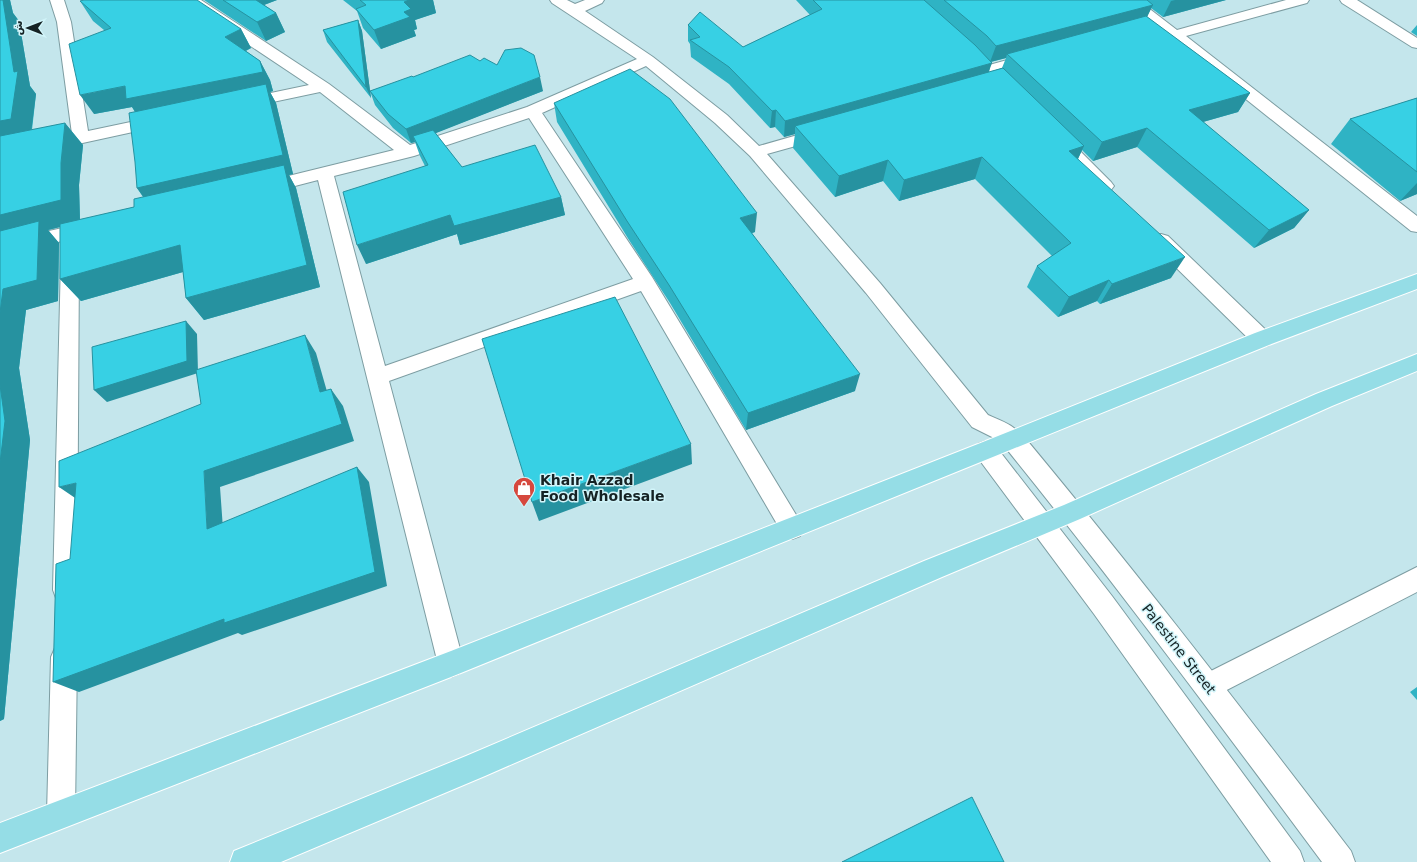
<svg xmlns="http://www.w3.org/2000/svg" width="1417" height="862" font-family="'DejaVu Sans',Vazirmatn,sans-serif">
  <rect width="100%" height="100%" fill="#c4e6ec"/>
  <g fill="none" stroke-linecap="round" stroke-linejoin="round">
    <!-- street casing -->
    <g stroke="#7d9da2" stroke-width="2">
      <path id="street" d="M50 0H64L71 22 88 131 159 116 165 117 167 121 165 125 0 161V149L72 134 57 22Z
        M184 0H201L329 84 410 145 527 107 637 59 552 3 550 0H567L575 4 585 0H604L602 3 585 11 653 57 727 115 759 146 822 128 828 129 830 133 828 137 767 154 880 283 988 415C1002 421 1017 426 1024 440L1021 447 1013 449 1005 447 994 438 972 427 866 293 750 156 715 123 646 66 542 113 652 277 804 528 800 536 792 539 784 536 641 291 389 381 464 664 460 673 451 677 442 673 438 664 318 180 264 194 258 192 255 188 258 184 264 182 394 150 320 92 244 108 238 106 236 103 238 100 309 85 186 3ZM529 118 633 279 385 366 334 176 414 156Z
        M1122 0H1138L1177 30 1286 0H1309L1307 3 1186 36 1417 216V232L1411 231Z
        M1340 0H1357L1417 38V48L1412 47 1342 3Z
        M1032 53 1037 55 1040 58 1037 61 987 75 982 73 979 70 982 67Z
        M1057 133 1063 134 1111 182 1114 186 1111 190 1105 192 1099 190 1051 142 1049 138 1051 134Z
        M89 222 95 223 98 228 95 233 0 256V242Z
        M1161 234 1168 236 1269 333 1272 339 1269 345 1262 347 1255 345 1154 246 1152 241 1154 236Z
        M70 252 77 254 79 259 77 590 74 598 65 602 56 598 53 590 61 259 63 254Z
        M1417 567V592L1217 695 1208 699 1199 695 1195 686 1199 677Z
        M64 644 73 648 77 657 75 814 71 824 61 828 51 824 47 814 51 657 55 648Z"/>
    </g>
    <!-- secondary casing -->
    <g stroke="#7d9da2" stroke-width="2">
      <path id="secondary" d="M1013 431 1021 433C1135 570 1243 710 1351 851L1355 862H1322C1218 722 1114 582 1005 447L1002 440 1005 433Z
        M986 441 994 444 1112 596 1300 851 1304 862H1271L1094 614 978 458 975 451 978 444Z"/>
    </g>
    <!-- primary casing -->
    <g stroke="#fff" stroke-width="2">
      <path id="primary" d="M1417 274V289L1269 345 451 677 0 853V823L451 651 978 444 1255 333Z
        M1417 354V371L1332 406 1080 519 942 577 485 776 281 862H230L234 851 466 756 924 561 1064 505 1316 394Z"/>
    </g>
    <!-- street -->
    <use href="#street" fill="#fff" fill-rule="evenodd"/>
    <!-- secondary -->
    <use href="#secondary" fill="#fff" fill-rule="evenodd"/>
    <!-- primary -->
    <use href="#primary" fill="#95dde6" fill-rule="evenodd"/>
  </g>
  <!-- wall -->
  <path fill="#2fb3c4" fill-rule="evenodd" d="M0 0H10L13 13 19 21 30 86 36 94 32 130 65 123 83 145 79 185 80 220 134 207 143 197 137 188 135 112 132 107 94 114 104 30 93 21 80 1 241 29 251 48 246 51 260 61 270 80 273 91 270 92 276 103 293 174 289 175 296 188 320 287 204 320 186 298 183 272 81 301 60 279V227L48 230 59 243 58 301 26 310 19 368 30 440 4 719 0 721Z
    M204 0H277L264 5 276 13 285 32 266 41Z
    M343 0H433L436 13 415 20 417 29 414 30 416 36 381 49 363 28 357 11Z
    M796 0H1226L1163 17 1151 8 1147 17 1250 93 1238 112 1203 122 1309 210 1294 228 1254 248 1137 147 1093 161 1082 150 1078 159 1171 278 1100 304 1097 301 1058 317 1027 287 1037 266 1052 256 975 179 899 201 883 181 835 197 793 148 795 134 784 137 775 127 770 128 729 84 691 57 690 44 688 41V25L743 47 810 15ZM1006 58 1002 68 989 72 991 62Z
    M358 20 362 31 371 98 327 42 323 30Z
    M1417 25V36L1411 32Z
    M480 61 543 91 435 133 462 167 561 197 565 215 460 245 457 234 366 264 425 166 420 156 415 142 411 143 393 128 375 105 370 91 413 77Z
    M1417 98V194L1400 201 1331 144 1350 119Z
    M554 103 755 232 752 233 855 391 746 430 670 303 629 240 557 122Z
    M1417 687V700L1410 692Z"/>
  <!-- shaded-wall -->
  <path fill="#2692a0" d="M0 0H10L13 13 19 21 30 86 36 94 30 141 0 148V121L14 72Z
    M246 0H277L251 10Z
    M409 0H433L436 13 415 20 417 29 414 30 416 36 381 49 374 30 404 12V2Z
    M1175 0H1226L1163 17 1171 1Z
    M1153 5 1145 21 1007 54 1006 58 990 62 996 46Z
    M276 13 285 32 266 41 257 22Z
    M358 20 362 31 371 98 366 87Z
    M241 29 251 48 235 56 225 37Z
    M260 61 270 80 273 91 270 92 276 103 293 174 289 175 296 188 320 287 204 320 186 298 307 265 150 206 137 188 140 119 132 107 94 114 80 95Z
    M992 63 986 79 795 126V134L784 137 785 121Z
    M540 77 543 91 416 141 413 136 415 142 411 143 406 129Z
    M1250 93 1238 112 1178 129 1189 110Z
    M776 110 775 127 770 128 772 111Z
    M65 123 83 145 79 185 80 222 48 230 59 243 58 301 26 310 19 368 30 440 4 719 0 721V215L61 163Z
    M1147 128 1137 147 1093 161 1102 142Z
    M1084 146 1074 167 1069 151Z
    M982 157 975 179 899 201 904 180Z
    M888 160 883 181 835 197 839 176Z
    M1417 183V194L1400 201Z
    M561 197 565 215 460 245 457 234 366 264 357 245 450 215Z
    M1309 210 1294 228 1254 248 1269 230Z
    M757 213 755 232 739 237 740 218Z
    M180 245 197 268 81 301 60 279Z
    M1185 257 1171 278 1100 304 1112 284Z
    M1109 280 1097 301 1058 317 1069 297Z
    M186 321 197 334 198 373 107 402 94 390Z
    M305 335 316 353 332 409 320 392Z
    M860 374 855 391 746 430 748 413Z
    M331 389 343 406 354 441 220 487 224 543 207 529 204 471Z
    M691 444 692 464 539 521 532 502Z
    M357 467 369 482 387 586 242 635 238 633 79 692 53 682Z
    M76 483 81 502 59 487Z"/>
  <!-- building -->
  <path fill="#37d0e4" stroke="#2692a0" d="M0 0H3L14 72 18 71 11 119 0 121Z
    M84 0H197L241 29 225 37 260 61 263 72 126 99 125 86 80 95 69 44 111 28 80 1Z
    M223 0H256L276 13 257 22Z
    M360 0H409L404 2 411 9 404 12 410 17 374 30 356 9 366 5Z
    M813 0H924L975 45 992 63 785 121 776 110 772 111 729 67 690 40 700 37 688 25 700 12 743 47 822 9Z
    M944 0H1147L1153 5 996 46 987 36Z
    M1146 16 1250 93 1189 110 1309 210 1269 230 1147 128 1102 142 1007 54Z
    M358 20 366 87 323 30Z
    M521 48 534 55 540 77 406 129 388 114 370 91 412 76 413 77 470 55 480 61 484 58 497 65 505 50Z
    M1003 68 1084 146 1069 151 1185 257 1112 284 1109 280 1069 297 1037 266 1071 243 982 157 904 180 888 160 839 176 795 126Z
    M630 69 670 99 757 213 740 218 860 374 748 413 669 285 627 221 554 103Z
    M266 84 283 155 137 188 135 162 129 113Z
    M1417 98V172L1350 119Z
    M65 123 61 163V200L0 215V136Z
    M433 130 462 167 535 145 561 197 454 226 450 215 357 245 343 192 428 165 413 136Z
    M284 165 307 265 186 298 180 245 60 279V224L134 207V199Z
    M39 221 37 280 3 289 0 313V231Z
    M615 297 691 444 532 502 482 339Z
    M186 321 187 361 94 390 92 347Z
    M305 335 320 392 331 389 342 424 204 471 207 529 357 467 375 572 224 623V619L53 682 56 564 70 559 76 483 59 487V461L201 404 196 370Z
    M0 385 5 421 0 463Z
    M972 797 1004 862H842Z"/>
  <!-- icons -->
  <defs>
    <g id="shop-pin" transform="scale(1.15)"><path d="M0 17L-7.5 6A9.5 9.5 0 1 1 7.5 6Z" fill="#d6483e" stroke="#d1f4f9"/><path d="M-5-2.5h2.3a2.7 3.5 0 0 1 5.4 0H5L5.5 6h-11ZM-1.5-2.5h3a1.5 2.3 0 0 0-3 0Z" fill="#fff"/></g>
  </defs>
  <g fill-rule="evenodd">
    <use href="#shop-pin" x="524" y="488"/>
  </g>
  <g text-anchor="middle" stroke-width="3" stroke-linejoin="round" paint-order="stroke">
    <!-- poi labels -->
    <g font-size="14" font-weight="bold" fill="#152224" stroke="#d1f4f9" text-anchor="start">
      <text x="540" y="485">Khair Azzad<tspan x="540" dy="16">Food Wholesale</tspan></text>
    </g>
    <!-- street labels -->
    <g font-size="14" fill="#152224" stroke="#d1f4f9">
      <text transform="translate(1179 649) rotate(52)" y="5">Palestine Street</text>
    </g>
  </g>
  <!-- north arrow -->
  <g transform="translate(28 28) rotate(270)" stroke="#d1f4f9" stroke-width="3" paint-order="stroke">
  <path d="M0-3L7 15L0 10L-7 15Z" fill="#152224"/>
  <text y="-6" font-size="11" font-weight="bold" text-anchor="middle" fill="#152224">ش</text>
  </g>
</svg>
